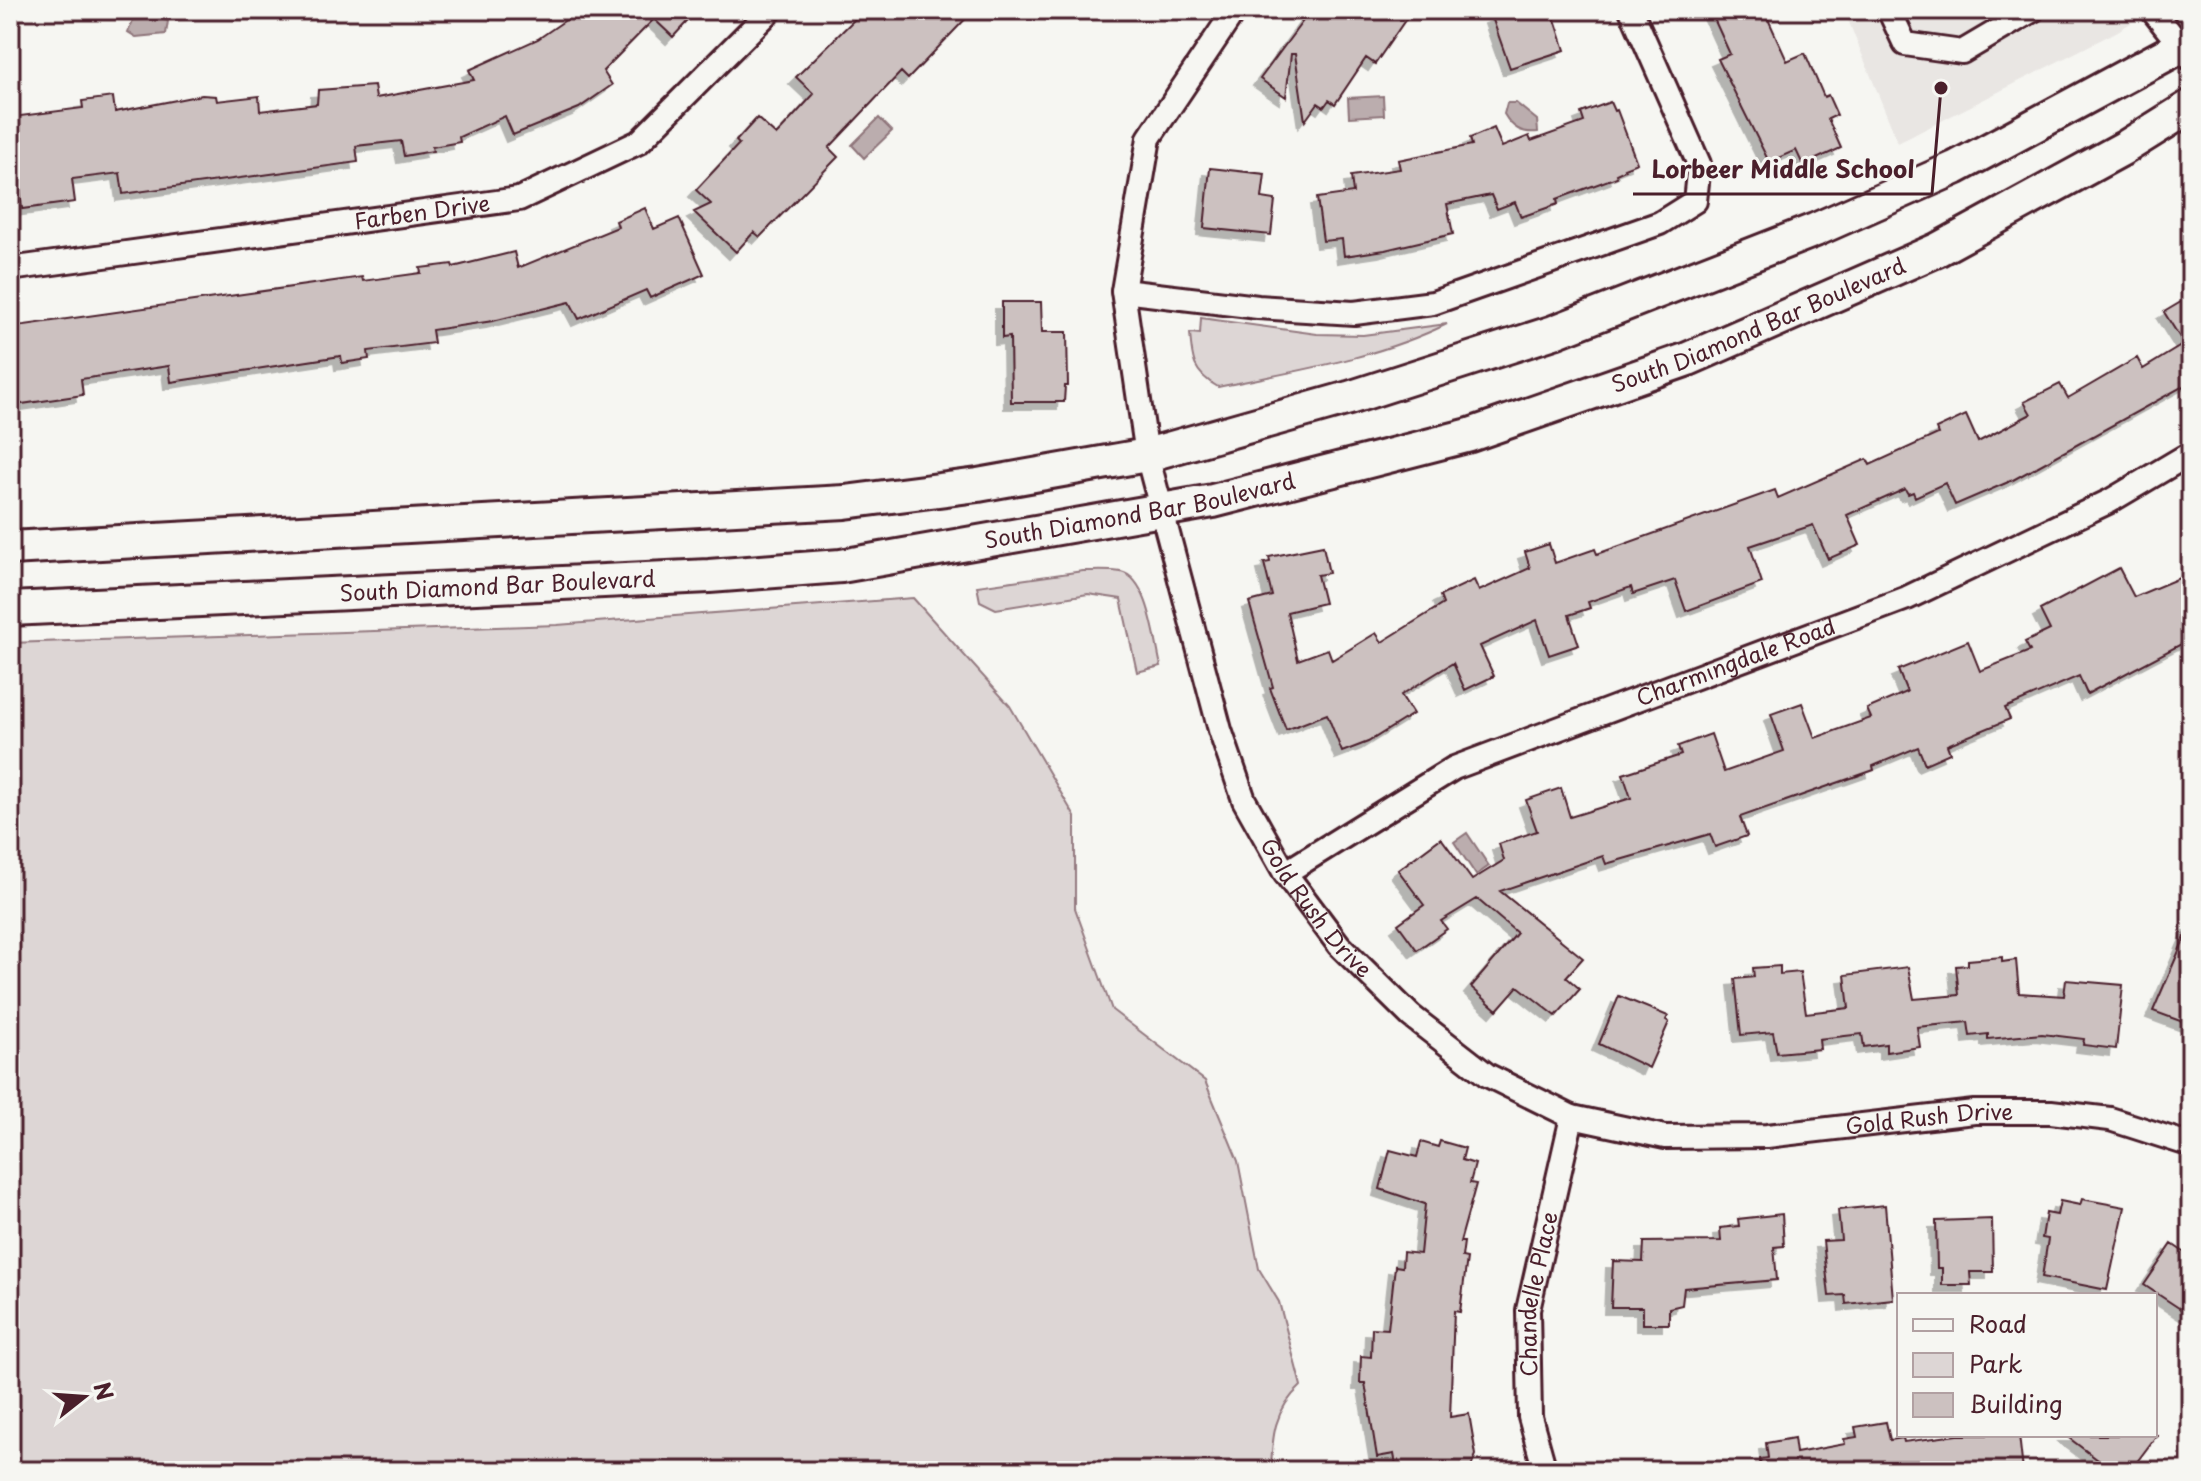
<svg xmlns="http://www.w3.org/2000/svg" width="2201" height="1481" font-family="'Playpen Sans',sans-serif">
  <defs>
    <filter id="shadow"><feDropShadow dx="-7" dy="7" stdDeviation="0" flood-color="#0004"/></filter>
  </defs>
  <rect width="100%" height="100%" fill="#f6f6f2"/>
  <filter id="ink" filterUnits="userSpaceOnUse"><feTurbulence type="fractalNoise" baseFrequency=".0125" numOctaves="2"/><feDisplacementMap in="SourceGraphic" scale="16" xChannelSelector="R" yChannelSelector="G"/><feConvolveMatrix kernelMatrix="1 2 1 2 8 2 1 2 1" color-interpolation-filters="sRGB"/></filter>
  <g filter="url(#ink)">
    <!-- built -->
    <path fill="#e9e6e3" d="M1844 10H2152L2116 32 1898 143Z"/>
    <!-- green -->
    <path fill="#ddd6d5" stroke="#947a80" stroke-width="2" d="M1201 318 1317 334 1363 335 1447 324C1376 359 1295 371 1218 387 1193 373 1192 360 1190 333L1200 334Z
      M1083 571C1095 571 1110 570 1121 572 1149 578 1155 642 1161 666L1137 672 1121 599 1088 594 996 609 980 601 977 586Z
      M913 598 1010 706 1075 817V908L1112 1010 1205 1081 1238 1161 1259 1269 1279 1302 1301 1386C1274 1410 1272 1436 1271 1471H26L10 1463V643L557 625Z"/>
    <!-- water -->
    <path fill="#bbadae" stroke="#8e747a" stroke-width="2" d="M155 18 168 21 166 34 136 37 128 32 133 20Z
      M1383 96 1384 115 1349 117 1348 98Z
      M1507 103H1516L1537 120 1538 132C1522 134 1512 128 1504 114Z
      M879 118 892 131 864 158 852 145Z
      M1467 833 1489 866 1476 875 1454 842Z"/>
    <!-- building -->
    <path fill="#ccc1c0" stroke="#4a1f2b" stroke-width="2" filter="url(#shadow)" d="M580 10H698L673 37 654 19 603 71 612 85 579 108 513 135 505 116 459 137 460 142 432 147 433 151 404 156 401 141 356 146 358 162 123 194 120 173 72 179 75 202 22 209 19 179 10 180V137H15L12 117 83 108 82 101 113 97 115 112 202 95 216 96 217 101 259 96 260 111 317 104 318 90 374 86 376 98 474 80 469 70 538 39Z
      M864 10H974L908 79 901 72 829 148 838 157 760 237 754 232 736 252 694 212 711 204 696 190 739 144 736 141 757 118 776 135 782 129 814 94 796 77Z
      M1311 10H1412L1375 64 1366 58 1335 104 1329 100 1324 107 1318 103 1305 121 1295 54H1291L1286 97 1260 79Z
      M1512 10H1552L1565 50 1510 68 1492 17Z
      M1710 10H1764L1787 61 1805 53 1824 97 1828 95 1837 115 1828 119 1841 148 1803 165 1796 150 1769 162 1718 59 1730 54Z
      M1610 102 1614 111 1617 110 1637 163 1624 168 1625 170 1616 174 1617 177 1557 199 1558 204 1521 217 1515 202 1497 209 1491 195 1447 204 1453 234 1385 250 1344 256 1342 239 1323 241 1317 198 1353 193 1351 176 1400 169 1398 160 1472 145 1470 138 1494 128 1502 147 1529 136 1531 141 1584 122 1581 113Z
      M1210 168 1265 174 1262 198 1275 200 1271 235 1204 228Z
      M645 208 654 229 679 218 704 274 650 298 646 290 579 319 570 302 493 321 432 330 434 343 368 351 369 359 342 363 341 356 171 382 169 366 81 379 83 395 15 405 10 327 362 277 363 281 421 273 420 268 452 264 453 267 514 252 518 268 618 227 616 221Z
      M2191 296V382L2013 480 1955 505 1945 483 1915 497 1913 492 1908 494 1905 489 1847 515 1860 545 1828 559 1813 525 1750 546 1762 583 1686 611 1675 580 1633 594 1631 587 1588 602 1590 608 1569 615 1579 645 1549 655 1537 620 1480 646 1494 676 1465 690 1453 663 1401 695 1413 714 1368 742 1342 752 1327 714 1286 730 1270 688 1273 687 1249 602 1272 596 1264 563 1270 562 1269 557 1323 546 1329 573 1317 575 1324 603 1287 612 1298 660 1328 649 1332 660 1376 633 1382 642 1443 604 1440 596 1474 580 1479 591 1530 568 1525 552 1549 544 1555 563 1595 549 1597 554 1775 490 1778 498 1867 459 1870 465 1938 434 1936 429 1966 415 1978 442 2031 414 2024 402 2060 384 2068 398 2137 358 2143 369 2184 344 2164 312Z
      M1002 302H1041L1042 332H1067L1068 386H1065L1064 402H1011L1010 337 1002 338Z
      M2119 568 2134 597 2191 573V639L2087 694 2079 676 2005 708 2010 719 1947 745 1950 753 1925 764 1918 747 1873 766 1874 770 1740 817 1747 836 1715 847 1710 834 1606 864 1603 856 1500 891 1583 958 1566 977 1580 989 1556 1016 1518 986 1497 1010 1471 987 1517 933 1477 899 1441 921 1447 929 1417 950 1398 924 1424 905 1398 870 1441 838 1472 880 1504 860 1499 844 1537 831 1526 800 1561 788 1570 817 1631 798 1623 774 1681 755 1678 746 1711 734 1724 772 1784 751 1771 714 1802 703 1815 738 1871 718 1867 709 1907 692 1898 670 1968 641 1980 671 2030 651 2025 642 2050 630 2040 610Z
      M2191 923V1025L2153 1011Z
      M2002 957V962L2016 960 2019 993 2064 996 2066 980 2123 985 2116 1049 2083 1045 2084 1039 2042 1034 1988 1039V1034L1970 1036 1968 1022 1917 1027 1920 1047 1886 1052V1044L1864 1047 1862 1034 1819 1039 1820 1049 1777 1053 1773 1032 1741 1035 1735 979 1754 977 1753 968 1780 966V974L1800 972 1806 1013 1849 1008 1845 975 1908 967 1914 999 1959 995 1956 966 1968 965V960Z
      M1619 996 1668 1016 1666 1020 1669 1022 1649 1068 1599 1044Z
      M1440 1141 1465 1148 1462 1160 1475 1164 1470 1183 1476 1184 1460 1242H1464L1462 1257 1467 1258 1460 1312 1454 1311 1450 1417 1469 1414 1476 1455 1471 1467 1397 1471 1394 1454 1377 1457 1365 1383H1360L1361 1356 1371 1357 1372 1328 1388 1329 1395 1266 1402 1267 1403 1252 1420 1254 1425 1204 1380 1189 1390 1150 1417 1157 1421 1142 1438 1147Z
      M2082 1199 2125 1207 2107 1290 2042 1277 2048 1239 2042 1238 2046 1213 2057 1215 2060 1201 2080 1205Z
      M1885 1205 1893 1299 1846 1304 1845 1295 1829 1296 1823 1241 1841 1240 1838 1210Z
      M1782 1214 1784 1246 1774 1247 1777 1280 1684 1288 1682 1305 1669 1308V1324H1643V1307H1611L1613 1261 1643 1262 1644 1242 1721 1241 1720 1228 1739 1226 1738 1219Z
      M1992 1219 1993 1272H1970L1971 1285H1942V1268H1937L1936 1221Z
      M2172 1244 2191 1257V1316L2144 1285Z
      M1886 1422 1890 1440 1903 1438 1904 1442 1957 1435H2019L2023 1471H1761L1760 1459 1768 1458 1766 1443 1794 1438 1796 1453 1845 1444 1844 1439 1857 1437 1855 1427Z
      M2065 1435H2157L2130 1471H2090L2098 1460Z"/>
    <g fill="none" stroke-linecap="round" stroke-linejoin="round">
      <!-- street casing -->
      <g stroke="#4a1f2b" stroke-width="28">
        <g id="street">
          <path id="s1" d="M1235 10 1149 138 1123 291 1147 455 1220 730 1244 800 1285 873 1339 945 1411 1016 1487 1075 1572 1117 1665 1137 1767 1136 1974 1112H2051L2110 1119 2191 1145"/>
          <path d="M1889 10 1905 44 1962 52 2033 10"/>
          <path d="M2152 10 2191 59"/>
          <path id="s2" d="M10 269 519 199 639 142 771 10"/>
          <path d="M1123 291 1258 307 1354 313 1433 303 1660 223 1695 201 1699 164 1631 10"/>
          <path id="s3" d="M1285 873 1454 768 1907 598 2110 501 2191 453"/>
          <path id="s4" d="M1545 1471 1530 1417 1528 1310 1572 1117"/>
        </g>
      </g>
      <!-- secondary casing -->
      <g stroke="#4a1f2b" stroke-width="38">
        <g id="secondary">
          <path d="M10 548 845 502 978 485 1147 455 1349 398 1554 332 1815 230 1955 168 2191 41"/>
          <path id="s5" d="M10 609 709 576 841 566 1213 501 1470 435 1688 359 1937 250 2124 148 2191 106"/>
        </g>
      </g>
      <!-- street -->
      <use href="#street" stroke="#f6f6f2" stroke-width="22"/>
      <!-- secondary -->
      <use href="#secondary" stroke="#f6f6f2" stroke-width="32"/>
    </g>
  </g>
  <g text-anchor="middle" stroke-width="6" stroke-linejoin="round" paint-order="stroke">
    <!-- street labels -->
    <g font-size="22" fill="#4a1f2b" stroke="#f6f6f2">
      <text dy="8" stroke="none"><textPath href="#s2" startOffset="416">Farben Drive</textPath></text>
      <text dy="8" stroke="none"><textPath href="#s5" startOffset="1784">South Diamond Bar Boulevard</textPath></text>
      <text dy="8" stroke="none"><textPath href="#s5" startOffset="1136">South Diamond Bar Boulevard</textPath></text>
      <text dy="8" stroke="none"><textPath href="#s5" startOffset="488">South Diamond Bar Boulevard</textPath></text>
      <text dy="8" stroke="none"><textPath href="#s3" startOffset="500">Charmingdale Road</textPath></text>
      <text dy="8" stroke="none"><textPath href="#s1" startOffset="964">Gold Rush Drive</textPath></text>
      <text dy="8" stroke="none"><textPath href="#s1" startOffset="1660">Gold Rush Drive</textPath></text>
      <text dy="8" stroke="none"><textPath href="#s4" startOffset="180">Chandelle Place</textPath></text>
    </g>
  </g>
  <!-- callouts -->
  <path fill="none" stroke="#4a1f2b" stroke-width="3" d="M1941 88L1932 194H1633"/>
  <circle fill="#4a1f2b" stroke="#f6f6f2" stroke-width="3" cx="1941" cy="88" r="8"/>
  <g font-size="24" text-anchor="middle" font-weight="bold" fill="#4a1f2b" stroke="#f6f6f2" stroke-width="6" stroke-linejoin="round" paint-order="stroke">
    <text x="1783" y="178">Lorbeer Middle School</text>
  </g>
  <!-- margin -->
  <rect width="2201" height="1481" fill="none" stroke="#f6f6f2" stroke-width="40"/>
  <rect x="20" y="20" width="2161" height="1441" fill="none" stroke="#4a1f2b" stroke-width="3" filter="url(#ink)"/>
  <!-- legend -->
  <rect x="1897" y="1293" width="260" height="144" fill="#f6f6f2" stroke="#b1a0a2" stroke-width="2"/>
  <rect x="1913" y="1319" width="40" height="12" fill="#f6f6f2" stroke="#b1a0a2" stroke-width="2"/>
  <text x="1969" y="1333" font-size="24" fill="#4a1f2b">Road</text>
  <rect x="1913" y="1353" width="40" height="24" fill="#ddd6d5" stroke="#b1a0a2" stroke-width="2"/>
  <text x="1969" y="1373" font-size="24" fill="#4a1f2b">Park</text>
  <rect x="1913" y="1393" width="40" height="24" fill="#ccc1c0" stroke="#b1a0a2" stroke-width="2"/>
  <text x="1969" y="1413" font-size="24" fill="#4a1f2b">Building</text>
  <!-- north arrow -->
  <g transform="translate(84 1397) rotate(73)" stroke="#f6f6f2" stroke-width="6" paint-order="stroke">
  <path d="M0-6L14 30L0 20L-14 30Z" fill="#4a1f2b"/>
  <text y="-12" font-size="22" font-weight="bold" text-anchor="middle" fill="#4a1f2b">N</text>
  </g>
</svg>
